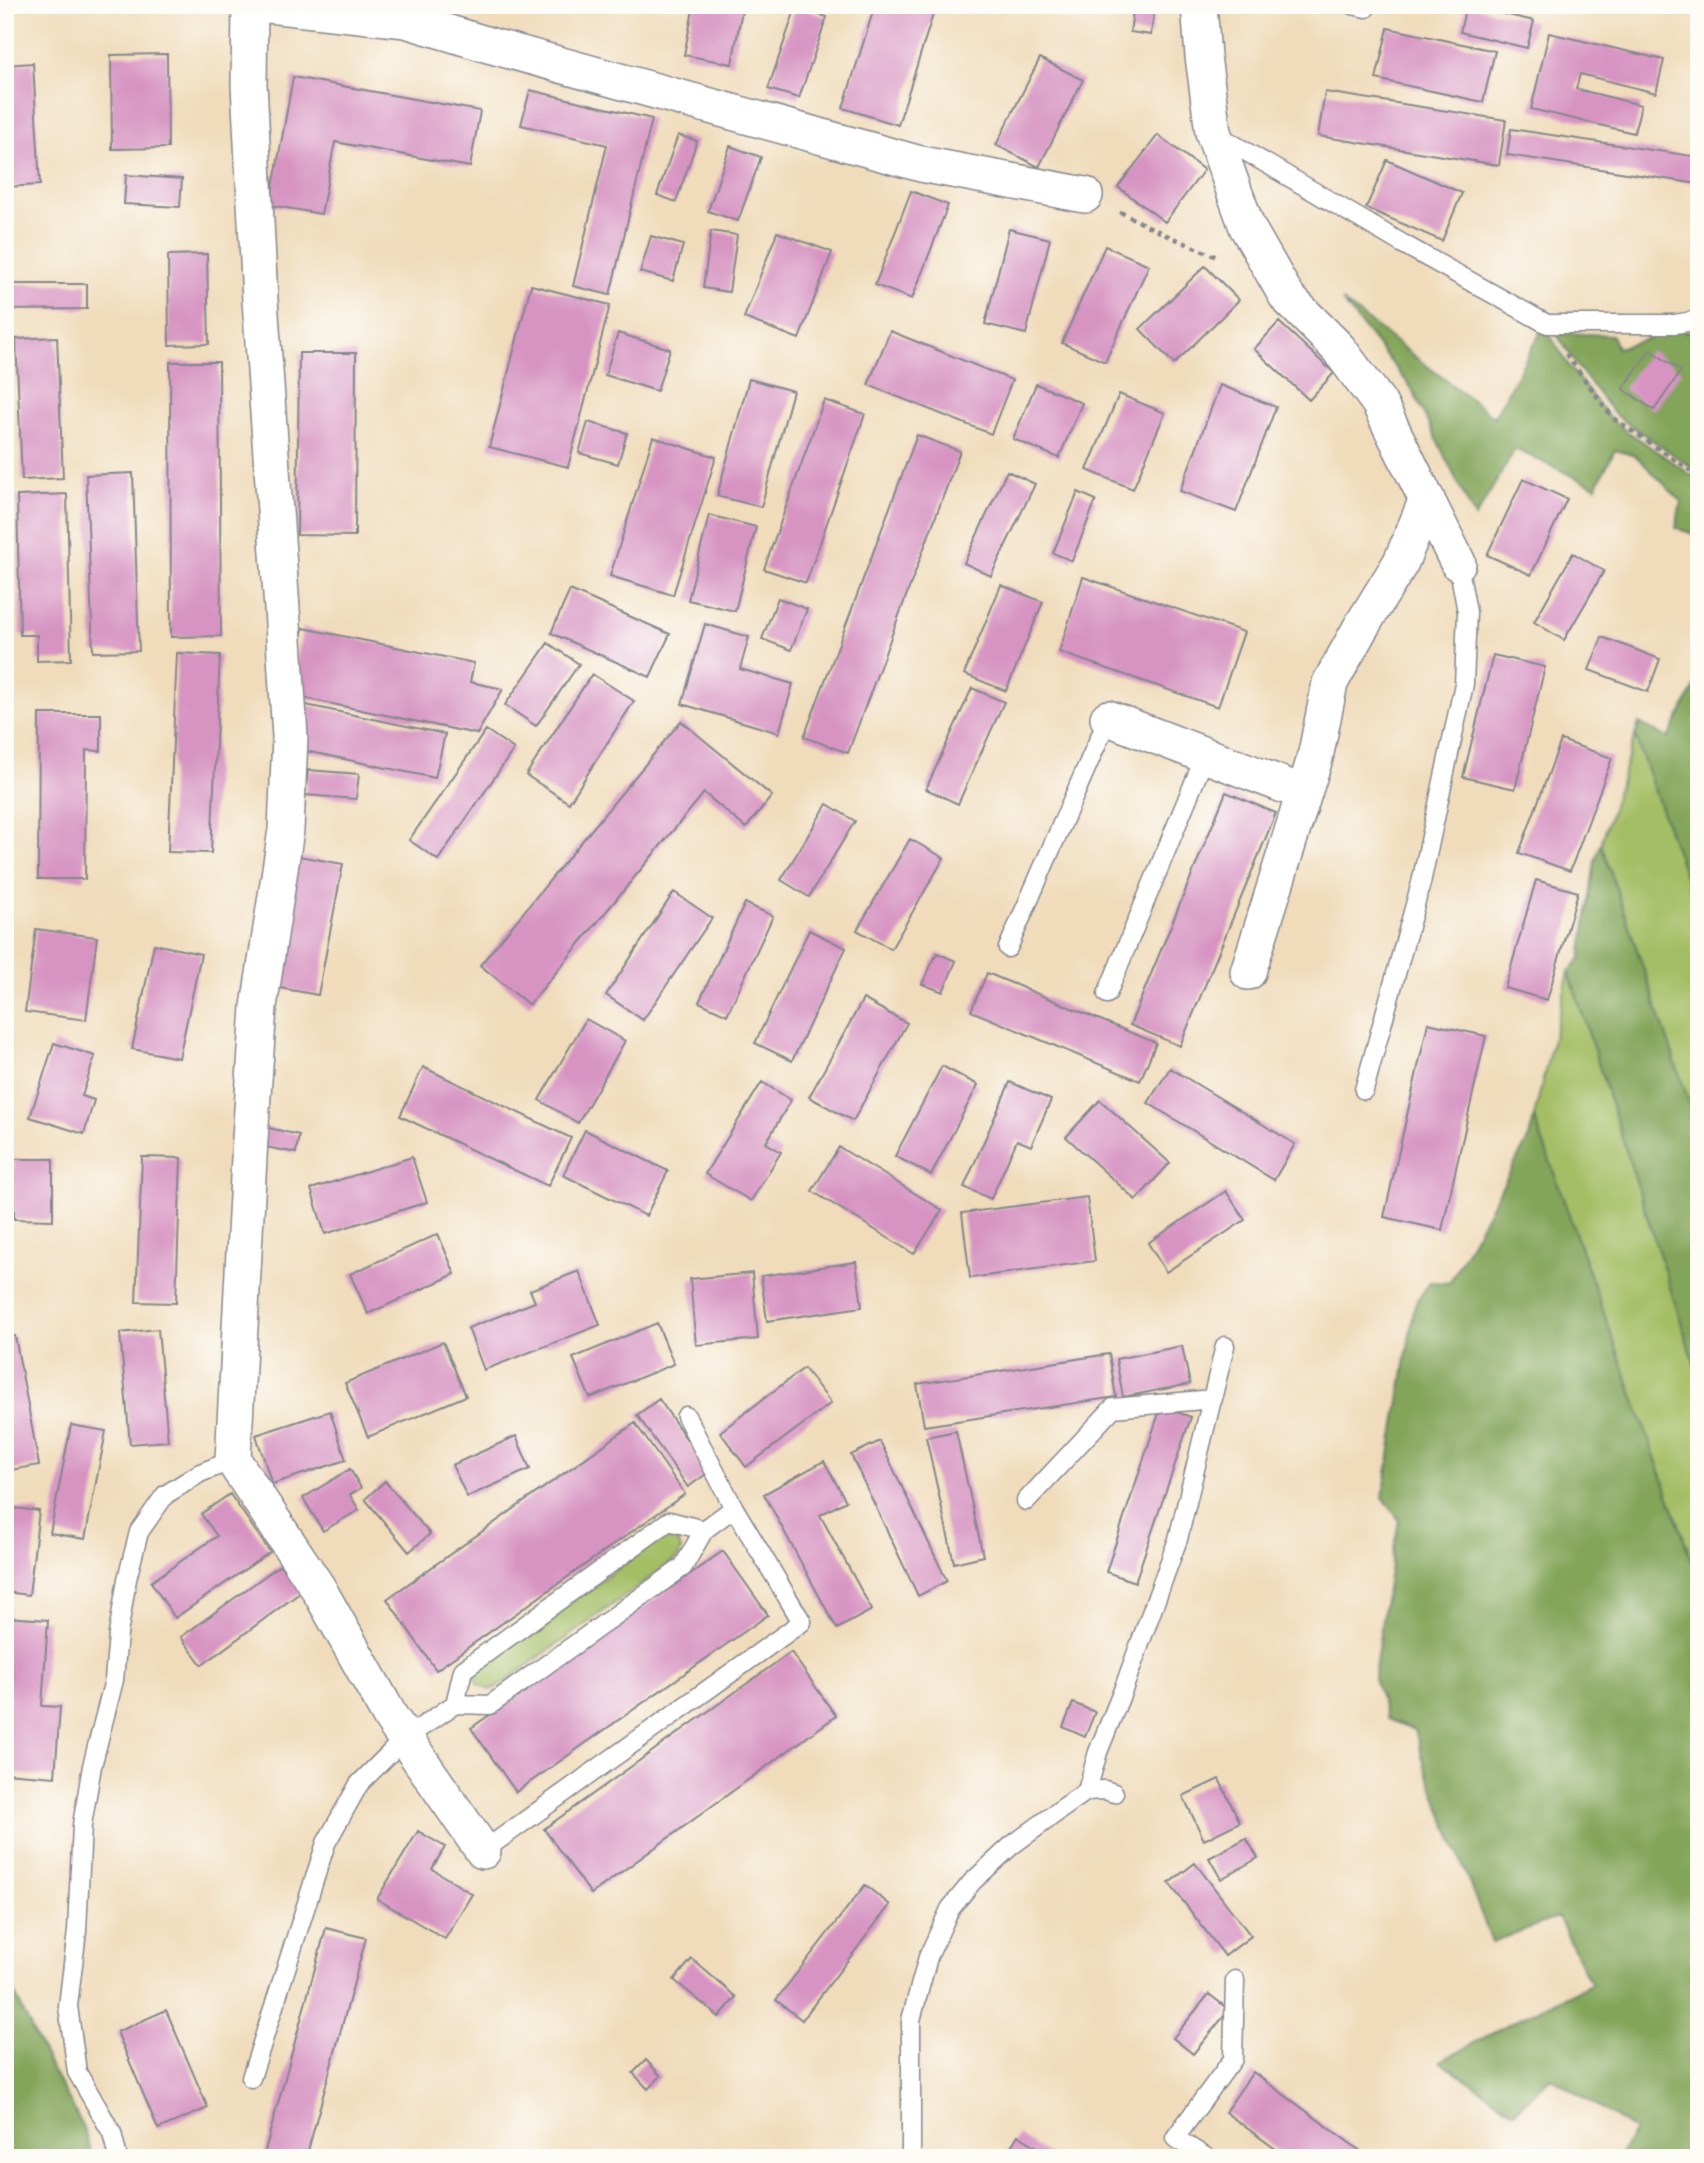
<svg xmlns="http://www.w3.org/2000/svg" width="1704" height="2163" font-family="'Sorts Mill Goudy',serif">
  <rect width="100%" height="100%" fill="#fdfcf7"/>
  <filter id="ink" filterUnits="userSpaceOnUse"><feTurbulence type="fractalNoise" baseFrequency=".0143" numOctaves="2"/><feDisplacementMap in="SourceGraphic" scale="14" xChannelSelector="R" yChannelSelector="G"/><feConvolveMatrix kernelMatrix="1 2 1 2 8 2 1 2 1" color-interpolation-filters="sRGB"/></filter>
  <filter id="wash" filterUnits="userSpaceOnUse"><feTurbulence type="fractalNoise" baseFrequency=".00686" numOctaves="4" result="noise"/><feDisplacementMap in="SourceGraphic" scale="28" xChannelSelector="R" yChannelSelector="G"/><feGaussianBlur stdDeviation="1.57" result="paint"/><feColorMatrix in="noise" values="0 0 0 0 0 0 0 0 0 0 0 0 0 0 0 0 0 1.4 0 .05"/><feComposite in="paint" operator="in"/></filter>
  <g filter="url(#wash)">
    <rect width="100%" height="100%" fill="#f0dcbb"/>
    <!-- green -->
    <path fill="#a4be65" stroke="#607662" stroke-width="2" d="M1635 736 1699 914V1132L1601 844Z
      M1569 972 1699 1378V1581L1534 1117Z
      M666 1537 678 1542 681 1550 678 1558 497 1687 489 1690 477 1683 475 1675 480 1666 658 1540Z"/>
    <!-- forest -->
    <path fill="#83a55a" stroke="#4f6a5c" stroke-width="2" d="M1342 301 1494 417 1544 326 1572 370 1611 420 1699 480V536L1676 528 1681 501 1636 456 1615 450 1596 487 1515 449 1475 518 1411 387Z
      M1675 331 1699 332V472L1615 415 1577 366 1556 333 1612 335 1617 348Z
      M1699 679V914L1635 736 1639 723 1668 738Z
      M1601 844 1699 1132V1378L1569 972 1581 958 1595 861Z
      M1534 1117 1699 1581V2158H1618L1635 2130 1551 2077 1514 2112 1440 2061 1525 2016 1591 1984 1558 1917 1492 1942 1426 1770 1415 1730 1387 1719 1374 1678 1384 1605 1399 1520 1383 1497 1415 1304 1430 1282 1449 1283 1529 1138Z
      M5 1972C20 2005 35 2038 52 2070 65 2095 89 2130 92 2158H5Z"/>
    <g id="blocks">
      <!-- building -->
      <path fill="#d794c3" d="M694 5H743L732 64 684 55Z
        M875 5H936L898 125 843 108Z
        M1134 5H1155L1151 35 1130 32Z
        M1466 5 1534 21 1527 48 1460 32Z
        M796 7 827 17 799 98 768 89Z
        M1388 28 1495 51 1483 102 1376 79Z
        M1549 33 1664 60 1656 93 1580 74 1576 89 1641 105 1634 133 1531 109Z
        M167 54 168 148 112 149 111 55Z
        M1040 58 1083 80 1039 167 996 145Z
        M33 63 40 185 5 187V65Z
        M293 77 480 111 470 167 335 142 321 214 270 205Z
        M530 90 652 119 610 295 573 286 607 145 521 125Z
        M1325 92 1506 120 1499 165 1318 136Z
        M1511 129 1699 157V184L1507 155Z
        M678 135 697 141 676 202 657 195Z
        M1158 135 1204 170 1165 222 1118 187Z
        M730 146 761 157 738 221 708 211Z
        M1387 160 1462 193 1442 241 1366 208Z
        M126 175 182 179 180 207 124 204Z
        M911 191 948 205 912 299 875 285Z
        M1009 229 1050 239 1026 334 985 324Z
        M711 231 737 235 729 292 703 288Z
        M777 232 832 252 799 339 744 318Z
        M651 236 683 245 673 281 640 272Z
        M1105 246 1149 265 1105 362 1062 343Z
        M207 254 209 344 169 345 168 255Z
        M1205 266 1239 300 1174 364 1140 329Z
        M5 284H87V309L5 310Z
        M531 285 610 305 568 467 489 447Z
        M1279 322 1334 373 1309 400 1254 349Z
        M890 331 1012 380 991 434 868 385Z
        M618 333 670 349 657 391 605 375Z
        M57 337 63 478 22 480 16 339Z
        M1650 350 1681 371 1654 410 1623 389Z
        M299 353H356L355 536 297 535Z
        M170 362H219L221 636 171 637Z
        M749 379 793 391 761 507 717 496Z
        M1036 384 1082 403 1059 458 1013 439Z
        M1220 385 1276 407 1236 512 1180 491Z
        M1119 394 1165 413 1133 489 1087 470Z
        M824 400 865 414 806 583 764 569Z
        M588 422 627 433 618 464 579 453Z
        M917 435 960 451 848 753 804 737Z
        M653 437 716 457 673 595 610 576Z
        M1007 471 1035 484 991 576 964 563Z
        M133 473 139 651 93 652 86 475Z
        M1523 479 1567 499 1531 575 1487 555Z
        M1078 492 1096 500 1072 561 1053 553Z
        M67 494 71 660 37 661V635H20L17 496Z
        M709 515 756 527 735 611 688 600Z
        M1573 553 1604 571 1564 640 1534 622Z
        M1083 577 1244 632 1218 707 1059 652Z
        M1001 585 1043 602 1006 691 964 674Z
        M570 590 670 634 650 677 551 633Z
        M778 598 807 609 791 650 762 639Z
        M705 624 749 637 740 669 793 684 779 733 682 704Z
        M303 628 474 663 470 682 503 689 477 734 289 695Z
        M1602 637 1660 659 1648 692 1589 670Z
        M548 643 579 664 536 726 505 705Z
        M177 653 220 655 211 853 168 852Z
        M1493 655 1545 667 1515 789 1463 777Z
        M592 674 634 701 569 803 526 775Z
        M972 688 1004 702 958 804 926 789Z
        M306 705 445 734 435 778 296 749Z
        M39 714H101V751L86 750 85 879H38Z
        M681 721 772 796 746 828 704 793 529 1005 480 965Z
        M486 730 514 749 438 860 409 840Z
        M1561 740 1612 758 1570 871 1519 853Z
        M308 770 359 774 356 799 305 795Z
        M1226 792 1276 813 1180 1046 1130 1025Z
        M827 804 855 821 809 897 781 880Z
        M910 839 944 858 891 949 857 930Z
        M299 856 343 864 318 995 274 987Z
        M1536 880 1578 892 1547 1000 1505 988Z
        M674 892 712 918 643 1020 606 995Z
        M745 903 773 916 727 1015 699 1002Z
        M36 929 97 937 86 1020 25 1012Z
        M809 930 846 948 792 1061 755 1043Z
        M154 944 201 954 179 1058 132 1049Z
        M937 953 956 961 943 992 922 984Z
        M987 973 1156 1043 1140 1081 971 1011Z
        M863 999 907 1023 853 1121 809 1097Z
        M586 1019 625 1041 578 1123 539 1100Z
        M1428 1023 1486 1036 1442 1230 1384 1217Z
        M54 1043 95 1056 82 1096 94 1100 84 1134 30 1117Z
        M942 1066 978 1085 931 1175 895 1156Z
        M423 1067 571 1138 548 1186 400 1116Z
        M1170 1068 1295 1144 1274 1180 1148 1103Z
        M762 1082 791 1100 766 1143 781 1152 751 1201 705 1174Z
        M1010 1082 1051 1100 1031 1146 1017 1140 991 1199 964 1187Z
        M1100 1100 1170 1163 1136 1200 1066 1137Z
        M265 1127 299 1135 296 1153 261 1146Z
        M585 1130 668 1171 646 1216 563 1175Z
        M839 1147 942 1210 914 1254 812 1191Z
        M142 1157 181 1158 176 1303 136 1302Z
        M412 1157 427 1202 325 1234 311 1189Z
        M14 1159H53V1220L14 1219Z
        M1226 1191 1245 1220 1166 1272 1148 1243Z
        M1087 1197 1095 1261 970 1278 962 1213Z
        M438 1234 455 1274 368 1314 350 1274Z
        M856 1262 862 1307 767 1321 761 1276Z
        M579 1271 600 1325 484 1370 468 1328 535 1302 530 1290Z
        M752 1273 758 1339 696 1345 690 1279Z
        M657 1323 674 1364 590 1398 573 1358Z
        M158 1329 168 1441 130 1444 120 1333Z
        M15 1336 39 1465 5 1471V1338Z
        M443 1342 466 1396 368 1437 345 1383Z
        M1182 1346 1190 1384 1123 1397 1116 1359Z
        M1109 1354 1116 1397 924 1426 917 1384Z
        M804 1368 831 1403 746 1467 720 1432Z
        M659 1399 709 1472 688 1487 637 1415Z
        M1161 1407 1191 1417 1135 1582 1106 1572Z
        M330 1411 346 1460 272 1484 256 1435Z
        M635 1423 685 1494 436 1670 387 1599Z
        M71 1425 106 1431 85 1539 50 1533Z
        M956 1431 983 1556 954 1563 926 1437Z
        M516 1436 530 1469 467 1497 452 1465Z
        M880 1441 947 1581 918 1596 851 1455Z
        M824 1461 846 1501 820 1515 872 1610 837 1629 764 1494Z
        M350 1469 361 1488 350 1495 359 1510 323 1531 303 1498Z
        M385 1481 430 1534 409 1552 365 1499Z
        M230 1494 270 1552 175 1618 151 1582 217 1536 201 1514Z
        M5 1507 39 1511 29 1595 5 1592Z
        M723 1551 768 1615 516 1792 471 1728Z
        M280 1565 301 1592 202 1665 181 1637Z
        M5 1617 48 1620 42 1706 60 1707 55 1777 5 1773Z
        M791 1652 836 1716 591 1894 544 1829Z
        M1073 1703 1095 1712 1085 1737 1063 1727Z
        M1219 1779 1240 1822 1204 1840 1183 1796Z
        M418 1831 445 1847 432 1869 472 1894 445 1939 377 1899Z
        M1246 1838 1258 1858 1221 1879 1209 1858Z
        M1195 1863 1251 1936 1225 1956 1169 1883Z
        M865 1885 890 1905 802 2020 776 2000Z
        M326 1928 366 1938 306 2158H263Z
        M692 1959 736 1997 719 2017 674 1980Z
        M1209 1994 1229 2010 1193 2054 1173 2038Z
        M166 2010 208 2108 158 2129 117 2032Z
        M646 2060 661 2076 648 2089 633 2073Z
        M1253 2072 1370 2158H1288L1225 2112Z
        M1018 2135 1054 2158H1004Z"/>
    </g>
  </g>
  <g filter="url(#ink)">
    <use href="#blocks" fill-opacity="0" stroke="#86868c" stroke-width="2"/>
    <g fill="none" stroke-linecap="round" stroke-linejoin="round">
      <!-- service casing -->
      <g stroke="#86868c" stroke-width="21">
        <path id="service" d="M1353 5 1366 8
          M1216 134 1403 244 1547 324H1675L1699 320
          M1008 948 1108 718
          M1107 994 1205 756
          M1364 1090 1421 883 1464 684 1467 612 1458 563
          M1026 1501 1113 1408 1213 1399
          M669 1521 704 1530 683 1567 490 1705 455 1704 463 1670Z
          M704 1530 734 1508
          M1087 1791 1098 1752 1123 1690 1178 1539 1225 1346
          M483 1851 802 1622 734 1508 686 1416
          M251 2078 326 1843 359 1784 405 1738 455 1704
          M118 2158 112 2133 77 2072 68 2006 77 1931 82 1825 92 1766 114 1680 118 1634 127 1579 139 1532 165 1495 200 1473 233 1460
          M911 2158V2020L928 1957 950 1909 972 1882 1011 1846 1060 1810 1087 1791 1105 1790 1114 1793
          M1207 2158 1175 2138 1233 2059 1235 1980"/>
      </g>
      <!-- minor casing -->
      <g stroke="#86868c" stroke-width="38">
        <path id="minor" d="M250 5 249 84 260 300 283 623 290 737 286 830 259 1007 250 1139 233 1460 318 1588 391 1718 483 1851
          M268 5 406 20 492 46 921 164 1085 195
          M1199 5 1203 56 1213 132 1247 227 1287 297 1338 348 1379 403 1458 563
          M1108 718 1304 793
          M1248 972 1315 758 1330 683 1361 627 1401 562 1427 499"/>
      </g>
      <!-- path -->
      <path stroke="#86868c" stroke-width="4.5" stroke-dasharray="5 5" stroke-linecap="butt" d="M1120 212 1164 234 1217 257
        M1566 354 1613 418 1699 476"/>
      <!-- service -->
      <use href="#service" stroke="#fff" stroke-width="18"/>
      <!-- minor -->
      <use href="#minor" stroke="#fff" stroke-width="35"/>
    </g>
  </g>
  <!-- margin -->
  <rect width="1704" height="2163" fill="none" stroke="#fdfcf7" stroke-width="28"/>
</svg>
